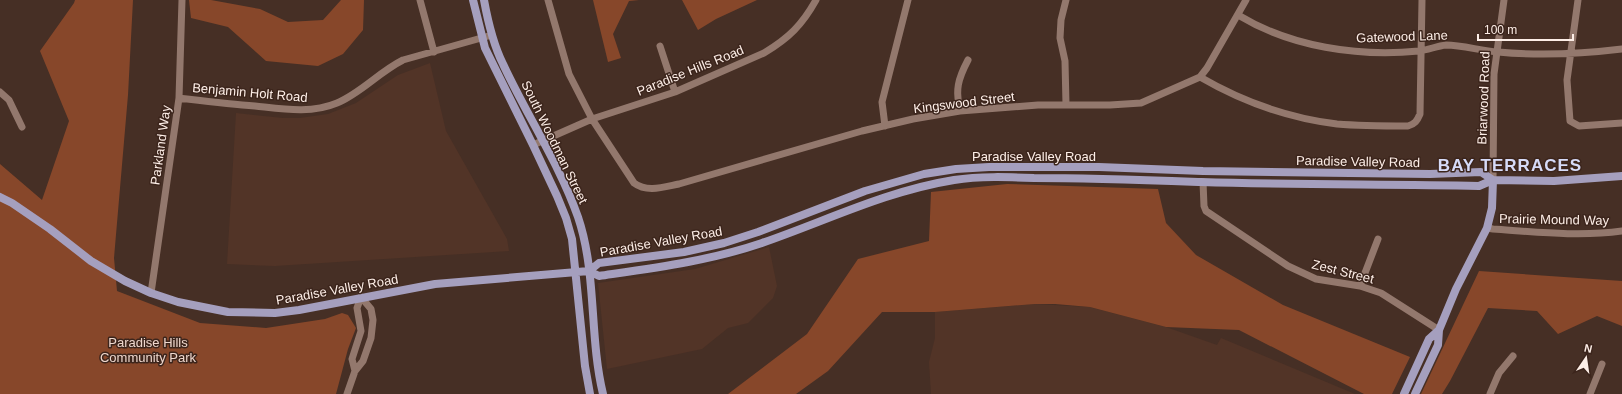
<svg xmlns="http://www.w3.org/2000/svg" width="1622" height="394" font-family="Helvetica,sans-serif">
  <rect width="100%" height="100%" fill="#462f25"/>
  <!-- built -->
  <path fill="#523427" d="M430 63 446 131 507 239 509 251 275 266 227 264 236 113 283 118H300L328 114 356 103 398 75Z
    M769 247 777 286 773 298 748 323 728 328 702 349 607 369 598 283 695 269Z
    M1035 304 1090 307 1166 327 1217 345 1221 338 1355 394H931L929 362 935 338V312Z"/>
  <!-- green -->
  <path fill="#87472a" d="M75 0H133L128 95 114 258 117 291 200 323 266 328 325 319 342 313 348 315 356 328 348 349 336 394H0V164L42 200 69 121 40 51 74 3Z
    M189 0H211L260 9 288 22 323 20 341 0H364L363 30 343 54 318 66 266 61 228 27 191 18Z
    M593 0H639L629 1 613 34 621 58 608 62Z
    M682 0H757L716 19 698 30Z
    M1007 184 1158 189 1166 223 1196 255 1283 305 1410 357 1392 394H1364L1239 330 1166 327 1090 307 1055 304H1035L935 312H882L828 371 796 394H728L807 334 858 259 929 241 931 192Z
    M1479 271 1622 281V326L1597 316 1558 334 1537 311 1488 308 1450 381 1442 394H1421Z"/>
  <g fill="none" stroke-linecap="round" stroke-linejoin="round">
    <!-- minor -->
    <path stroke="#93786d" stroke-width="7" d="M420 0 434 52
      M548 0 569 74 592 119 634 183C647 193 664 187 679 184L862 131 913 119 960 111 1038 105H1110L1141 103 1200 77 1207 68 1246 0
      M1578 0 1567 80 1570 121 1579 126 1622 123
      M1238 15C1291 47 1358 57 1419 51 1428 50 1437 46 1446 45 1463 45 1481 51 1498 52 1539 56 1581 54 1622 49
      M660 46 675 92
      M1200 77C1243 102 1288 118 1337 124 1361 126 1384 126 1408 126 1415 124 1417 121 1420 114L1422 0
      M0 92 9 100 22 127
      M179 98C205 101 230 104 255 106 283 109 311 114 337 103 361 93 379 72 403 60L492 35
      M1066 105 1065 61 1060 38 1061 20 1066 0
      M960 111C955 90 958 79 968 60
      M885 126 882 102 908 0
      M533 145 592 119 675 92 764 53C789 38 802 25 816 0
      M1493 180 1494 74 1504 0
      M1203 182 1204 206 1206 211 1288 266 1316 279 1360 286 1381 293 1439 330
      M1487 228 1493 229C1536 232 1580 237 1622 231
      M1360 286 1378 239
      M151 293 179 98 182 0
      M355 371 352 359 361 331 357 308 361 297
      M347 394 355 371 363 361 371 338 373 320 371 309 361 297
      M1490 394 1499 373 1513 356
      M1590 394 1602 364"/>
    <!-- major -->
    <path stroke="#a59fbe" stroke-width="8" d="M473 0 485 48 533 145 557 196 566 218 572 239 585 366 590 394
      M484 0C488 22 493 44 503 64 527 116 559 163 578 217 597 273 589 336 603 394
      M0 197 12 203 50 229 91 261 125 281 151 293 178 302 228 312 275 313 299 310 435 284 589 271 599 276C654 268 709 261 762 243 826 221 886 191 954 180 980 176 1008 177 1034 178 1090 178 1145 180 1201 182 1294 185 1387 184 1479 186L1493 180 1554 181 1622 176
      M589 271 599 263 684 252 724 243 758 232 865 191 924 174 956 169 989 167H1099L1203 171 1430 174 1481 172 1493 180
      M1404 394 1429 339 1439 330
      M1415 394 1438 345 1439 330 1456 289 1487 228 1492 208 1493 180"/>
  </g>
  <g text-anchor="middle" stroke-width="3" stroke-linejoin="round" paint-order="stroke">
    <!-- street labels -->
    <g font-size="13" fill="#fdeee7" stroke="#3c251c">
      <text transform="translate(1402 36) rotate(-2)" y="5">Gatewood Lane</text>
      <text transform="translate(690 70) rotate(-22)" y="5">Paradise Hills Road</text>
      <text transform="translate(250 92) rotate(5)" y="5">Benjamin Holt Road</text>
      <text transform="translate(1483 98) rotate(-88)" y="5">Briarwood Road</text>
      <text transform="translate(964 102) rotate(-7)" y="5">Kingswood Street</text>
      <text transform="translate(555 142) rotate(64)" y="5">South Woodman Street</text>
      <text transform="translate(160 145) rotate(-82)" y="5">Parkland Way</text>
      <text x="1034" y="161">Paradise Valley Road</text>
      <text transform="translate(1358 161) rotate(1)" y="5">Paradise Valley Road</text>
      <text transform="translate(1554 219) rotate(1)" y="5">Prairie Mound Way</text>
      <text transform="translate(661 241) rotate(-10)" y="5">Paradise Valley Road</text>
      <text transform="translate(1343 271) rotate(14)" y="5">Zest Street</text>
      <text transform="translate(337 289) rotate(-10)" y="5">Paradise Valley Road</text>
    </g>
    <!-- park labels -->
    <g font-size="13" fill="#efd7cd" stroke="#3c251c">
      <text x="148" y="347">Paradise Hills<tspan x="148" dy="15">Community Park</tspan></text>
    </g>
    <!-- district labels -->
    <g font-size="17" font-weight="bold" letter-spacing="1" fill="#d6dbf8" stroke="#3c251c">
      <text x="1510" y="171">BAY TERRACES</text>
    </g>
  </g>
  <!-- north arrow -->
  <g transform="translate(1586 358) rotate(13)" stroke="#3c251c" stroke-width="3" paint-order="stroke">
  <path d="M0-3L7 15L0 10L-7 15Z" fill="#fdeee7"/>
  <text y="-6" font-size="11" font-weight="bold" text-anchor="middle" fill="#fdeee7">N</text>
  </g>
  <!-- scale -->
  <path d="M1478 34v6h95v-6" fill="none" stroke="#fdeee7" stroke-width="2"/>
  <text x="1484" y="34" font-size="12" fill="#fdeee7" stroke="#3c251c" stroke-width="3" paint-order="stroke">100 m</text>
</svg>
